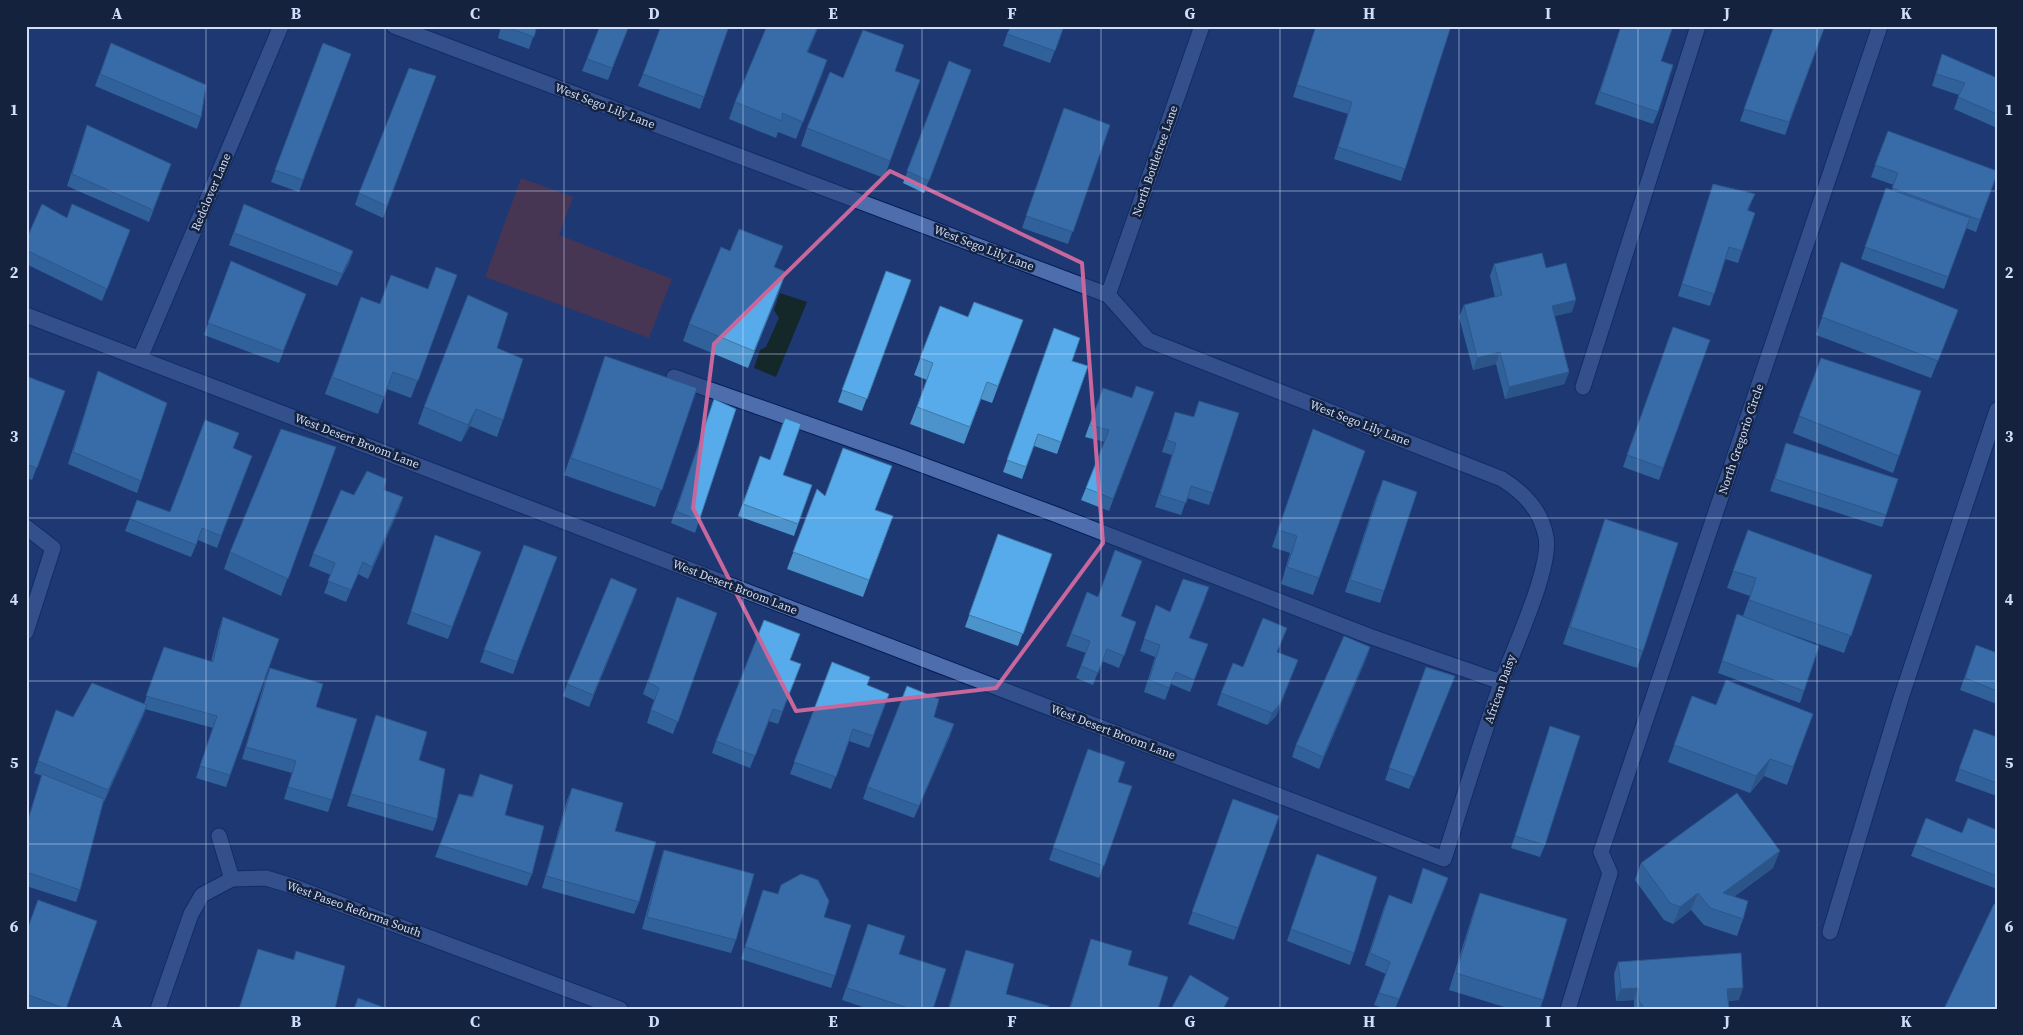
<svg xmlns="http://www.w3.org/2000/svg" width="2023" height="1035" font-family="'Source Serif 4',serif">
  <rect width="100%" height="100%" fill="#1d3873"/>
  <!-- green -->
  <path fill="#7b3130" d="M521 178 573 197 559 235 672 279 649 338 485 277Z"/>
  <!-- water -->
  <path fill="#142729" d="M780 293 807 302 776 377 754 368 760 350 766 347 779 318 774 310Z"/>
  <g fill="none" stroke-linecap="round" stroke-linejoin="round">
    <!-- lane casing -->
    <g stroke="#061c55" stroke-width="17">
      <path id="lane" d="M674 377 901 457 1057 515 1369 636 1501 682
        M1583 387 1698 26
        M26 527 53 548 26 632
        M1830 932 1901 698 1997 410
        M1568 1009 1610 873 1601 852"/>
    </g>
    <!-- street casing -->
    <g stroke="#061c55" stroke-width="17">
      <path id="street" d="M1108 295 1202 26
        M26 315 1444 859C1463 800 1481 740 1502 681 1513 650 1552 567 1546 537 1541 510 1524 493 1502 479L1148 340 1108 295 394 26
        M140 358 281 26
        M219 836 232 879
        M1601 852 1880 26
        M158 1009 191 914 202 895 232 879 266 878 292 886 620 1009"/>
    </g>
    <!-- lane -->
    <use href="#lane" stroke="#4e6dad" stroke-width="15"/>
    <!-- street -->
    <use href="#street" stroke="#4e6dad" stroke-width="15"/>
  </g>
  <!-- wall -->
  <path fill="#4b93ca" d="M501 26H537L529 49 498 38Z
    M600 26H629L608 80 582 71Z
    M729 26 700 109 638 86 643 74Z
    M1064 26 1050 63 1003 46 1007 34Z
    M1316 26H1451L1401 181 1334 159 1348 114 1293 97Z
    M1621 26H1673L1661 61 1658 112 1653 124 1595 104Z
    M1774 26H1825L1785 135 1740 121Z
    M111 43 201 117 197 129 95 86Z
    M323 43 351 54 299 192 271 182Z
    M808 53 827 60 796 139 778 132 776 138 729 119 735 102Z
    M1942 54 1997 78V128L1954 109 1959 95 1932 86Z
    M949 61 971 70 924 193 903 183Z
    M895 71 920 80 884 178 801 146 807 128 843 78Z
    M436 76 383 218 355 205 359 193Z
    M1064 108 1110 125 1068 244 1022 228Z
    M87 125 171 164 149 222 67 186Z
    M1888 131 1997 174 1976 232 1966 228 1944 289 1861 259 1886 188 1892 190 1894 185 1871 177Z
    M1713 184 1750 206 1748 211 1742 251 1738 263 1725 259 1710 306 1678 296Z
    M244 204 353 251 349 263 337 286 229 245Z
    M67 218 130 230 102 301 26 264V240Z
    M231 261 306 294 279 363 204 335Z
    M1841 262 1958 310 1931 378 1816 335Z
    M1494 264 1546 268 1572 312 1554 316 1569 372 1564 384 1505 399 1496 364 1473 370 1459 317 1464 305 1495 297 1490 276Z
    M775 267 786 272 748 368 683 341 689 324Z
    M886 271 911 280 862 411 838 402Z
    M457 275 411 398 387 389 378 414 325 394 361 297 380 304 428 289Z
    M940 306 968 317 1023 320 992 403 981 399 964 444 910 424 927 380 914 375Z
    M1673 327 1710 340 1659 480 1623 467Z
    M1054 328 1072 361 1088 366 1057 454 1034 446 1022 479 1003 472Z
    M497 348 503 420 497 437 470 426 461 442 418 424 424 407Z
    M98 371 141 481 137 493 68 464Z
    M599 374 697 388 655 507 564 475Z
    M26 376 65 391 32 480 26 478Z
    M1103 388 1131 398 1154 392 1109 511 1081 500 1105 442 1085 437Z
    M714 399 699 521 695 533 671 523Z
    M1199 401 1213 493 1209 505 1187 498 1181 515 1155 507 1172 455 1162 452 1175 412 1194 417Z
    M1799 416 1899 456 1893 473 1793 433Z
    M1313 429 1365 451 1313 595 1281 584 1290 553 1272 547Z
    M1786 443 1886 515 1882 527 1770 491Z
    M336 447 281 596 224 569 230 552Z
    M233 448 252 456 217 548 198 540 191 557 125 531 137 500 170 512Z
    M760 456 783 475 812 485 794 536 738 516Z
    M817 489 825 496 876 510 893 516 863 597 787 569Z
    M384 490 403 497 399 509 368 579 358 574 346 602 324 593 331 575 309 566 313 554 354 495Z
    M1378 492 1384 591 1380 603 1345 592Z
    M1605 519 1643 651 1637 668 1563 644Z
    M1748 530 1872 575 1844 653 1770 627 1804 691 1800 703 1718 673 1737 614 1743 616 1750 596 1727 588Z
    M998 534 1052 554 1018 646 965 627Z
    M435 535 481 552 448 639 407 624Z
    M524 545 557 557 513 674 480 662Z
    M637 589 589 707 563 696 567 684Z
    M1087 592 1121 617 1136 622 1119 668 1102 661 1093 685 1076 678 1086 653 1066 646Z
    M677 597 717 613 673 734 647 723 654 700 643 694Z
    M1205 599 1189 639 1208 644 1190 692 1171 684 1165 700 1144 692 1155 657 1140 651 1156 605 1170 612Z
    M223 617 279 639 226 787 196 778 213 728 145 709 104 802 103 801 80 890 76 902 26 886V824L42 776 34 773 56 710 73 717 144 704 164 647 211 662 219 629Z
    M1976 645 1997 653V704L1960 690Z
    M1370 647 1366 659 1319 769 1292 757 1296 745Z
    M1277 652 1293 672 1276 716 1267 725 1217 705 1221 693 1243 667Z
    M790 660 801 664 778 724 769 721 750 768 712 753 716 741Z
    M832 662 867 685 889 694 869 748 849 741 831 789 790 774Z
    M1426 667 1450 688 1409 789 1385 780Z
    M270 668 316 707 332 800 328 812 284 799 292 773 242 759 265 680Z
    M1692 696 1716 705 1813 714 1787 785 1764 776 1750 793 1668 762Z
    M376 715 419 760 437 819 433 831 347 806Z
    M934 717 950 736 914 818 863 799 867 787Z
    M1550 726 1545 845 1540 857 1511 848Z
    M1974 729 1997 737V796L1955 781Z
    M1088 749 1118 782 1132 786 1099 878 1049 860Z
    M480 774 505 815 532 874 527 886 435 857 459 794 472 796Z
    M572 788 615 831 639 902 634 914 542 888 567 800Z
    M1233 799 1279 816 1234 940 1188 924Z
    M1926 818 1962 833 1997 830V889L1911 856Z
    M664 850 736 940 731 953 642 929 660 862Z
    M1641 863 1773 868 1735 896 1743 919 1737 936 1704 925 1691 910 1673 924 1664 920 1635 880Z
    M1312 866 1354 953 1350 965 1287 941Z
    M1423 868 1448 878 1395 1009H1386L1374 1005 1386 974 1365 965 1384 907 1389 895 1411 904Z
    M763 890 824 917 835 976 831 988 741 959Z
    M1480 893 1543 1000 1540 1009H1511L1449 990 1474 910Z
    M868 924 899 954 933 1009H869L842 1000Z
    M26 930 66 1009H28L26 1008Z
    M1091 939 1128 965 1158 1009H1069Z
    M258 949 293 960 296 951 335 1009H239Z
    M966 950 1006 994 1048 1009H948L962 962Z
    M1618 962 1739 1000 1728 1001 1729 1009H1634V1000L1616 1001 1614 974Z"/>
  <!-- shaded-wall -->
  <path fill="#3d78a4" d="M818 26H819L801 69 807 52Z
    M827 60 821 78 796 139 803 122Z
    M1755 194 1750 206 1742 222 1747 210Z
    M353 251 349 263 337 286 342 274Z
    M786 272 780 289 748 368 754 351Z
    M1576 300 1572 312 1547 318 1552 306Z
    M1500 352 1496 364 1473 370 1477 358Z
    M1569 372 1564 384 1505 399 1509 387Z
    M476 409 470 426 461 442 468 425Z
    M403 497 399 509 368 579 372 567Z
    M637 589 633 601 589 707 593 695Z
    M1370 647 1366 659 1319 769 1323 757Z
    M1298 660 1276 716 1267 725 1272 713Z
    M147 705 143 717 104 802 108 790Z
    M954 724 950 736 914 818 919 806Z
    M1770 759 1764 776 1750 793 1756 776Z
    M1780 851 1773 868 1716 910 1723 893Z
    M1448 878 1444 890 1395 1009 1399 999Z
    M1698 893 1691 910 1673 924 1680 907Z
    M1638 988 1634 1000 1616 1001 1621 989Z
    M1743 988 1739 1000 1723 1001 1727 989Z"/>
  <!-- building -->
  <path fill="#57abeb" stroke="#3d78a4" d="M26 26H30L26 37Z
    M504 26H537L534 37Z
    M600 26H629L612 68 587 59Z
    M661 26H729L704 97 643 74Z
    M767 26H818L807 52 827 60 803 122 782 113V121L735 102Z
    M1011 26H1064L1055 51 1007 34Z
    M1316 26H1451L1405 169 1338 147 1352 102 1297 85Z
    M1621 26H1673L1661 61 1673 65 1658 112 1600 92Z
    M1774 26H1825L1789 122 1744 109Z
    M863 30 904 45 895 71 920 80 890 161 807 128 830 72 843 78Z
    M111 43 206 85 201 117 100 74Z
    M323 43 351 54 303 180 275 170Z
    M1942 54 1997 78V114L1958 97 1965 83 1936 74Z
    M949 61 971 70 929 181 907 171Z
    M409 68 436 76 387 206 359 193Z
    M1064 108 1110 125 1073 232 1026 216Z
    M87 125 171 164 153 210 72 174Z
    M1888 131 1997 171V174L1980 220 1892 188 1898 173 1875 165Z
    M1713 184 1755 194 1747 210 1755 213 1742 251 1729 247 1714 294 1682 284Z
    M1886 188 1970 218 1948 277 1865 247Z
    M42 204 67 218 72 204 130 230 107 289 26 250V240Z
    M244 204 353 251 342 274 234 233Z
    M739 229 783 246 774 267 786 272 754 351 689 324 721 247 730 251Z
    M1542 253 1546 268 1566 263 1576 300 1552 306 1569 372 1509 387 1500 352 1477 358 1464 305 1502 295 1494 264Z
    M231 261 306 294 283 351 208 323Z
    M1841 262 1958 310 1938 361 1822 317Z
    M436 267 457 275 418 381 393 372 384 397 332 377 361 297 380 304 391 275 428 289Z
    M886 271 911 280 867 399 842 390Z
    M468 295 508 313 497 348 523 359 503 420 476 409 468 425 424 407Z
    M974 302 1023 320 998 386 987 382 970 427 917 407 933 363 920 358 940 306 968 317Z
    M1673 327 1710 340 1663 468 1627 455Z
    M1054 328 1080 338 1072 361 1088 366 1061 442 1038 434 1026 467 1007 460Z
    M605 356 697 388 662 490 571 458Z
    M1821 358 1921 391 1899 456 1799 416Z
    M98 371 167 403 141 481 73 452Z
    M26 376 65 391 37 468 26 464Z
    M1136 386 1154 392 1113 499 1086 488 1109 430 1090 425 1103 388 1132 398Z
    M714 399 736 409 699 521 676 511Z
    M1199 401 1239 413 1213 493 1191 486 1186 503 1160 495 1176 443 1167 440 1175 412 1194 417Z
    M785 418 801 424 783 475 812 485 798 524 743 504 760 456 770 460Z
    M205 420 239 433 233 448 252 456 221 536 202 528 196 545 130 519 137 500 170 512Z
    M281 429 336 447 288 579 230 552Z
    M1313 429 1365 451 1319 578 1287 567 1297 536 1278 530Z
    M1786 443 1898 479 1886 515 1775 479Z
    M843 448 892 466 875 510 893 516 869 580 793 552 817 489 825 496Z
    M367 471 386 479 384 490 403 497 372 567 363 562 351 590 328 581 335 563 313 554 341 490 354 495Z
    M1383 480 1417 492 1384 591 1350 580Z
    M1605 519 1678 543 1643 651 1570 627Z
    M1748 530 1872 575 1851 636 1749 600 1756 578 1733 571Z
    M998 534 1052 554 1023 634 969 615Z
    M435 535 481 552 452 627 411 612Z
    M524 545 557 557 517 662 484 650Z
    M1115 550 1142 561 1121 616 1136 622 1124 656 1107 649 1098 673 1081 666 1090 641 1071 634 1087 592 1098 597Z
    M611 578 637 589 593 695 567 684Z
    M1183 579 1209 587 1189 638 1208 644 1194 680 1176 672 1169 688 1149 680 1160 645 1144 639 1156 605 1170 612Z
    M677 597 717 613 678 722 651 710 659 688 648 682Z
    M1737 614 1819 646 1804 691 1722 661Z
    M223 617 279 639 230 775 200 766 217 716 146 696 164 647 213 662Z
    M1263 618 1287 628 1277 652 1298 660 1280 704 1272 713 1221 693 1233 663 1243 667Z
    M764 620 800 634 790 660 801 664 782 712 773 709 755 756 716 741Z
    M1344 636 1370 647 1323 757 1296 745Z
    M1976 645 1997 653V691L1965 678Z
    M832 662 870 677 867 685 889 694 873 736 853 729 836 777 794 762Z
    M1426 667 1455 676 1414 777 1389 768Z
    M270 668 323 684 316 707 357 719 332 800 288 787 296 761 246 747Z
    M1726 680 1813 714 1793 767 1770 759 1756 776 1674 745 1692 696 1716 705Z
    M92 683 147 705 108 790 38 761 56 710 73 717Z
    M907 686 939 699 934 717 954 724 919 806 867 787Z
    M376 715 427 732 419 760 445 769 437 819 351 794Z
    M1550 726 1580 736 1545 845 1515 836Z
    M1974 729 1997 737V783L1959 769Z
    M1088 749 1125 762 1118 782 1132 786 1104 866 1053 848Z
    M42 774 104 799 80 890 26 872V827Z
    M480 774 513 785 505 815 544 826 532 874 440 845 459 794 473 797Z
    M572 788 623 803 615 831 656 842 639 902 546 876Z
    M1737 793 1780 851 1723 893 1748 901 1743 919 1710 908 1698 893 1680 907 1670 903 1641 863Z
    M1233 799 1279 816 1238 928 1192 912Z
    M1926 818 1962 833 1968 818 1997 830V876L1916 844Z
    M664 850 754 874 736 940 647 917Z
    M1317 854 1377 877 1354 953 1291 929Z
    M1423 868 1448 878 1399 999 1379 993 1390 962 1370 953 1389 895 1412 904Z
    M801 874 818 880 829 901 824 917 851 925 835 976 745 947 763 890 778 894 781 885Z
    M1480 893 1567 919 1543 1000 1456 973Z
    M38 900 97 921 66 1009 26 994V930H27Z
    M1994 904 1997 905V1003L1994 1009H1944Z
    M868 924 905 936 899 954 946 969 933 1009H911L847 988Z
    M1091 939 1132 951 1128 965 1168 977 1158 1009H1070Z
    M258 949 294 960 296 951 345 966 335 1009H239Z
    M966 950 1014 964 1006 994 1049 1006 1048 1009H949Z
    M1741 953 1743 988 1727 989 1729 1009H1645L1639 1001 1638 988 1621 989 1618 962Z
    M1190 975 1229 998 1223 1009H1171Z
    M358 998 388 1009H354Z"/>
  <!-- marked area -->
  <path d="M0 0H2023V1035H0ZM890 171 1082 263 1103 543 996 688 796 711 693 508 714 344Z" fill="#1d3873" fill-opacity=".55" fill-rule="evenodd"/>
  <path fill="none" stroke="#c7679b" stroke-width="4" stroke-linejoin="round" d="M890 171 1082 263 1103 543 996 688 796 711 693 508 714 344Z"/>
  <!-- grid -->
  <path fill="none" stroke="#cfdefb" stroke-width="1" stroke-opacity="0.55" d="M206 26V1009M385 26V1009M564 26V1009M743 26V1009M922 26V1009M1101 26V1009M1280 26V1009M1459 26V1009M1638 26V1009M1817 26V1009M26 191H1997M26 354H1997M26 518H1997M26 681H1997M26 844H1997"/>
  <g text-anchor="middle" stroke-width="5" stroke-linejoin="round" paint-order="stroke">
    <!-- street labels -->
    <g font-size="12" fill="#cfdefb" stroke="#15223d">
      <text transform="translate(605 106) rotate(21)" y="4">West Sego Lily Lane</text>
      <text transform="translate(1155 161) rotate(-71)" y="4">North Bottletree Lane</text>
      <text transform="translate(211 192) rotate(-67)" y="4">Redclover Lane</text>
      <text transform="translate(984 248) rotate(21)" y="4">West Sego Lily Lane</text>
      <text transform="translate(1360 423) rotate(21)" y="4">West Sego Lily Lane</text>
      <text transform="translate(1741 439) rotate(-71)" y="4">North Gregorio Circle</text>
      <text transform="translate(357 441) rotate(21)" y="4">West Desert Broom Lane</text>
      <text transform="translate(735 587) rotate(21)" y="4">West Desert Broom Lane</text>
      <text transform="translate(1500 689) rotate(-71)" y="4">African Daisy</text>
      <text transform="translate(1113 732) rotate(21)" y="4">West Desert Broom Lane</text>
      <text transform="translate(354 909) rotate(20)" y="4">West Paseo Reforma South</text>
    </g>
  </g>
  <!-- border -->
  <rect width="2023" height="1035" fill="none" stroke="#15223d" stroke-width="55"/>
  <rect x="28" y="28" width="1968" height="980" fill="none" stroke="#cfdefb" stroke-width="2"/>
  <g font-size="16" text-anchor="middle" font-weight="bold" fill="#cfdefb">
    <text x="117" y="19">A</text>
    <text x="296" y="19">B</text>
    <text x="475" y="19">C</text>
    <text x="654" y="19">D</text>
    <text x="833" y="19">E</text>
    <text x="1012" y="19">F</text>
    <text x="1190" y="19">G</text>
    <text x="1369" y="19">H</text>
    <text x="1548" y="19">I</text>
    <text x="1727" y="19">J</text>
    <text x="1906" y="19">K</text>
    <text x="14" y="115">1</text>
    <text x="2009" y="115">1</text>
    <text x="14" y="278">2</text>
    <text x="2009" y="278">2</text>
    <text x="14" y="442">3</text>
    <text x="2009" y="442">3</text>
    <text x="14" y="605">4</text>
    <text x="2009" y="605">4</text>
    <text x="14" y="768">5</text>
    <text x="2009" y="768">5</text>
    <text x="14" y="932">6</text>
    <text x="2009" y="932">6</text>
    <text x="117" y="1027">A</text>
    <text x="296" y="1027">B</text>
    <text x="475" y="1027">C</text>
    <text x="654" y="1027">D</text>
    <text x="833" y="1027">E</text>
    <text x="1012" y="1027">F</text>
    <text x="1190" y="1027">G</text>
    <text x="1369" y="1027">H</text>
    <text x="1548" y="1027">I</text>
    <text x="1727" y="1027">J</text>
    <text x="1906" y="1027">K</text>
  </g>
</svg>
